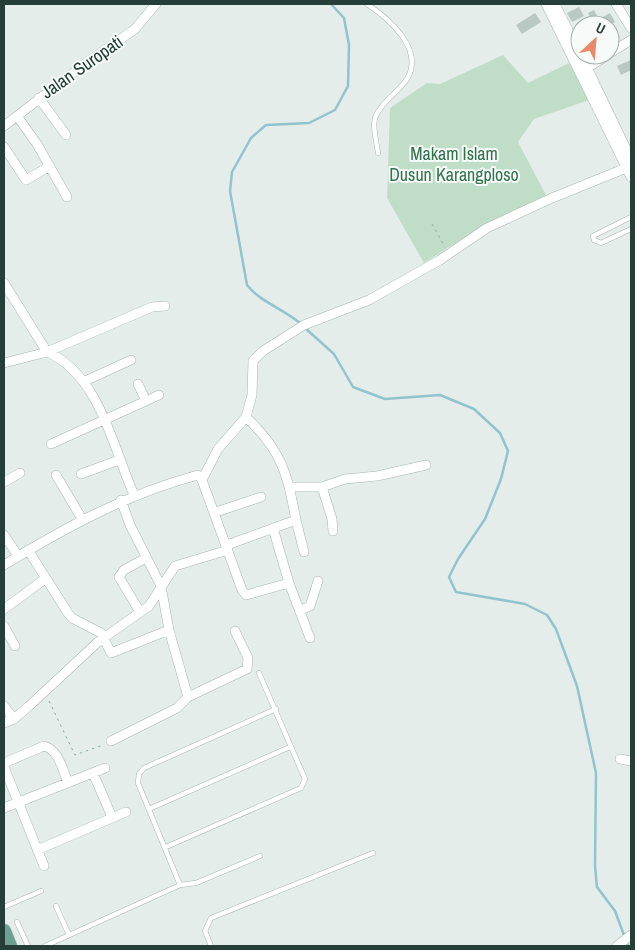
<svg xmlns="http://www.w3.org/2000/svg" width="635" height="950" font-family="'Archivo Narrow',sans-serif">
  <rect width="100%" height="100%" fill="#e5edea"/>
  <!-- green -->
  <path fill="#c0ddc8" d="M503 55 528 83 569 63 589 100 534 119 518 142 546 195 484 225 424 263 387 198 390 108 427 83 440 84Z"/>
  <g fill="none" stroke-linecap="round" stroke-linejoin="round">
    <!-- stream -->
    <path stroke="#91c4ce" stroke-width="2.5" d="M301 324C284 309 260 302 247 285L230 191 232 172 251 138 266 125 309 123 335 110 348 86 349 45 344 18 331 4
      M305 328 334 354 353 387 385 399 440 395 474 409 500 433 508 451 501 479 485 519 458 559 449 577 456 592 525 604 547 615 556 629 577 686 596 773 595 866 597 887 615 911 628 946"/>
  </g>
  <!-- building -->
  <path fill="#bac8c3" d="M579 7 584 16 572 22 567 13Z
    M594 10 598 18 592 21 588 13Z
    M535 13 541 22 522 34 516 25Z
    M610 13 615 22 609 25H593L592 23Z
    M631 60V70L621 75 617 66Z"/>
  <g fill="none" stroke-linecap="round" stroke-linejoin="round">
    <!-- lane casing -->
    <g stroke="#a8b5b1" stroke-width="5.5">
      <path id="lane" d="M367 4C388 18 425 49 407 79 398 93 381 102 375 118 372 127 377 143 378 153
        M631 217 593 236 594 240 601 243 631 229
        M149 809 290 747
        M166 847 301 788 305 779 259 673
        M180 885 196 883 260 856
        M56 906 69 935
        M4 907 41 891
        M17 922 28 946
        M45 946 180 885 138 783 139 774 144 768 276 709
        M211 946 205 931 211 918 373 853"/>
    </g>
    <!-- street casing -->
    <g stroke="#a8b5b1" stroke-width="10">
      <path id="street" d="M546 4 631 177
        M555 4 580 54
        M616 4 631 28
        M610 53 631 40
        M581 55 631 159
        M587 68 608 55
        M39 98 66 135
        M17 116 37 144 67 197
        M4 126 86 63 135 29 156 4
        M4 147 26 180 50 166
        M4 283 47 352 152 307 165 306
        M4 363 47 352C99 374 113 447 134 495
        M85 381 131 360
        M138 384 146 401
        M51 444 159 395
        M81 474 119 460
        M56 475 82 519
        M202 480 242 590 246 595 289 583
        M4 482 20 473
        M290 487H322L345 479 377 476 426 465
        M322 487 332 519 333 531
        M216 512 261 497
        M296 520 304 552
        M273 528 289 583 310 638
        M4 535 18 556
        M227 545 296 520C287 473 282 451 246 417
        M28 550 68 613 72 618 101 633 111 653 169 630
        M4 565C66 527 127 494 198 475L202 480 218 449 246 417 252 395 253 361 263 351 304 325 369 300 440 260 487 228 552 198 631 166
        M4 609 45 579
        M301 610 310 606 318 581
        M140 612 119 577 124 570 146 558
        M4 626 15 646
        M188 697 247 669 248 658 235 631
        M4 706 14 719
        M4 723 14 719 28 707 98 642 149 606 175 566 228 550
        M111 741 177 708 188 697 169 630 161 586 130 525 121 500
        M620 759 631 761
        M4 763 44 746C59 750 62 769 68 782
        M4 767 44 866
        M93 773 112 817
        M4 808 105 768
        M37 850 126 812
        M617 946 631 935"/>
    </g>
    <!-- primary casing -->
    <g stroke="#c2c9c7" stroke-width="15">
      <path id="primary" d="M4 931 10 946"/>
    </g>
    <!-- path -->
    <path stroke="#87afa3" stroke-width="1" stroke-dasharray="2.5 4" stroke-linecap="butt" d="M432 224 445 247
      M49 701 75 755 103 745"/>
    <!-- lane -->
    <use href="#lane" stroke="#fff" stroke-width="4.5"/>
    <!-- street -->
    <use href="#street" stroke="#fff" stroke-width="9"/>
    <!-- primary -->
    <use href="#primary" stroke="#6ca093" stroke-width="14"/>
  </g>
  <g text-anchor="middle" stroke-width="4" stroke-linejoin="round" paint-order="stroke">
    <!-- street labels -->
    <g font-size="18" fill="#253e38" stroke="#f6faf8">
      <text transform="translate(82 67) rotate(-35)" y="6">Jalan Suropati</text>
    </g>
    <!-- park labels -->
    <g font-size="18" fill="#31734c" stroke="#f6faf8">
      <text x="454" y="160">Makam Islam<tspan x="454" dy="21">Dusun Karangploso</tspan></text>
    </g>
  </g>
  <!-- border -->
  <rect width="635" height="950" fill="none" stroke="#253e38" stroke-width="10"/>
  <!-- north arrow -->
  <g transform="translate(595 40) rotate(26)"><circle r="24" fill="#f6faf8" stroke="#a2afab"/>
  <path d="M0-4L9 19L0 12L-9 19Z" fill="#e98967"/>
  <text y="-8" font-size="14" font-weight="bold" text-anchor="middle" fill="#253e38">U</text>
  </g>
</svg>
